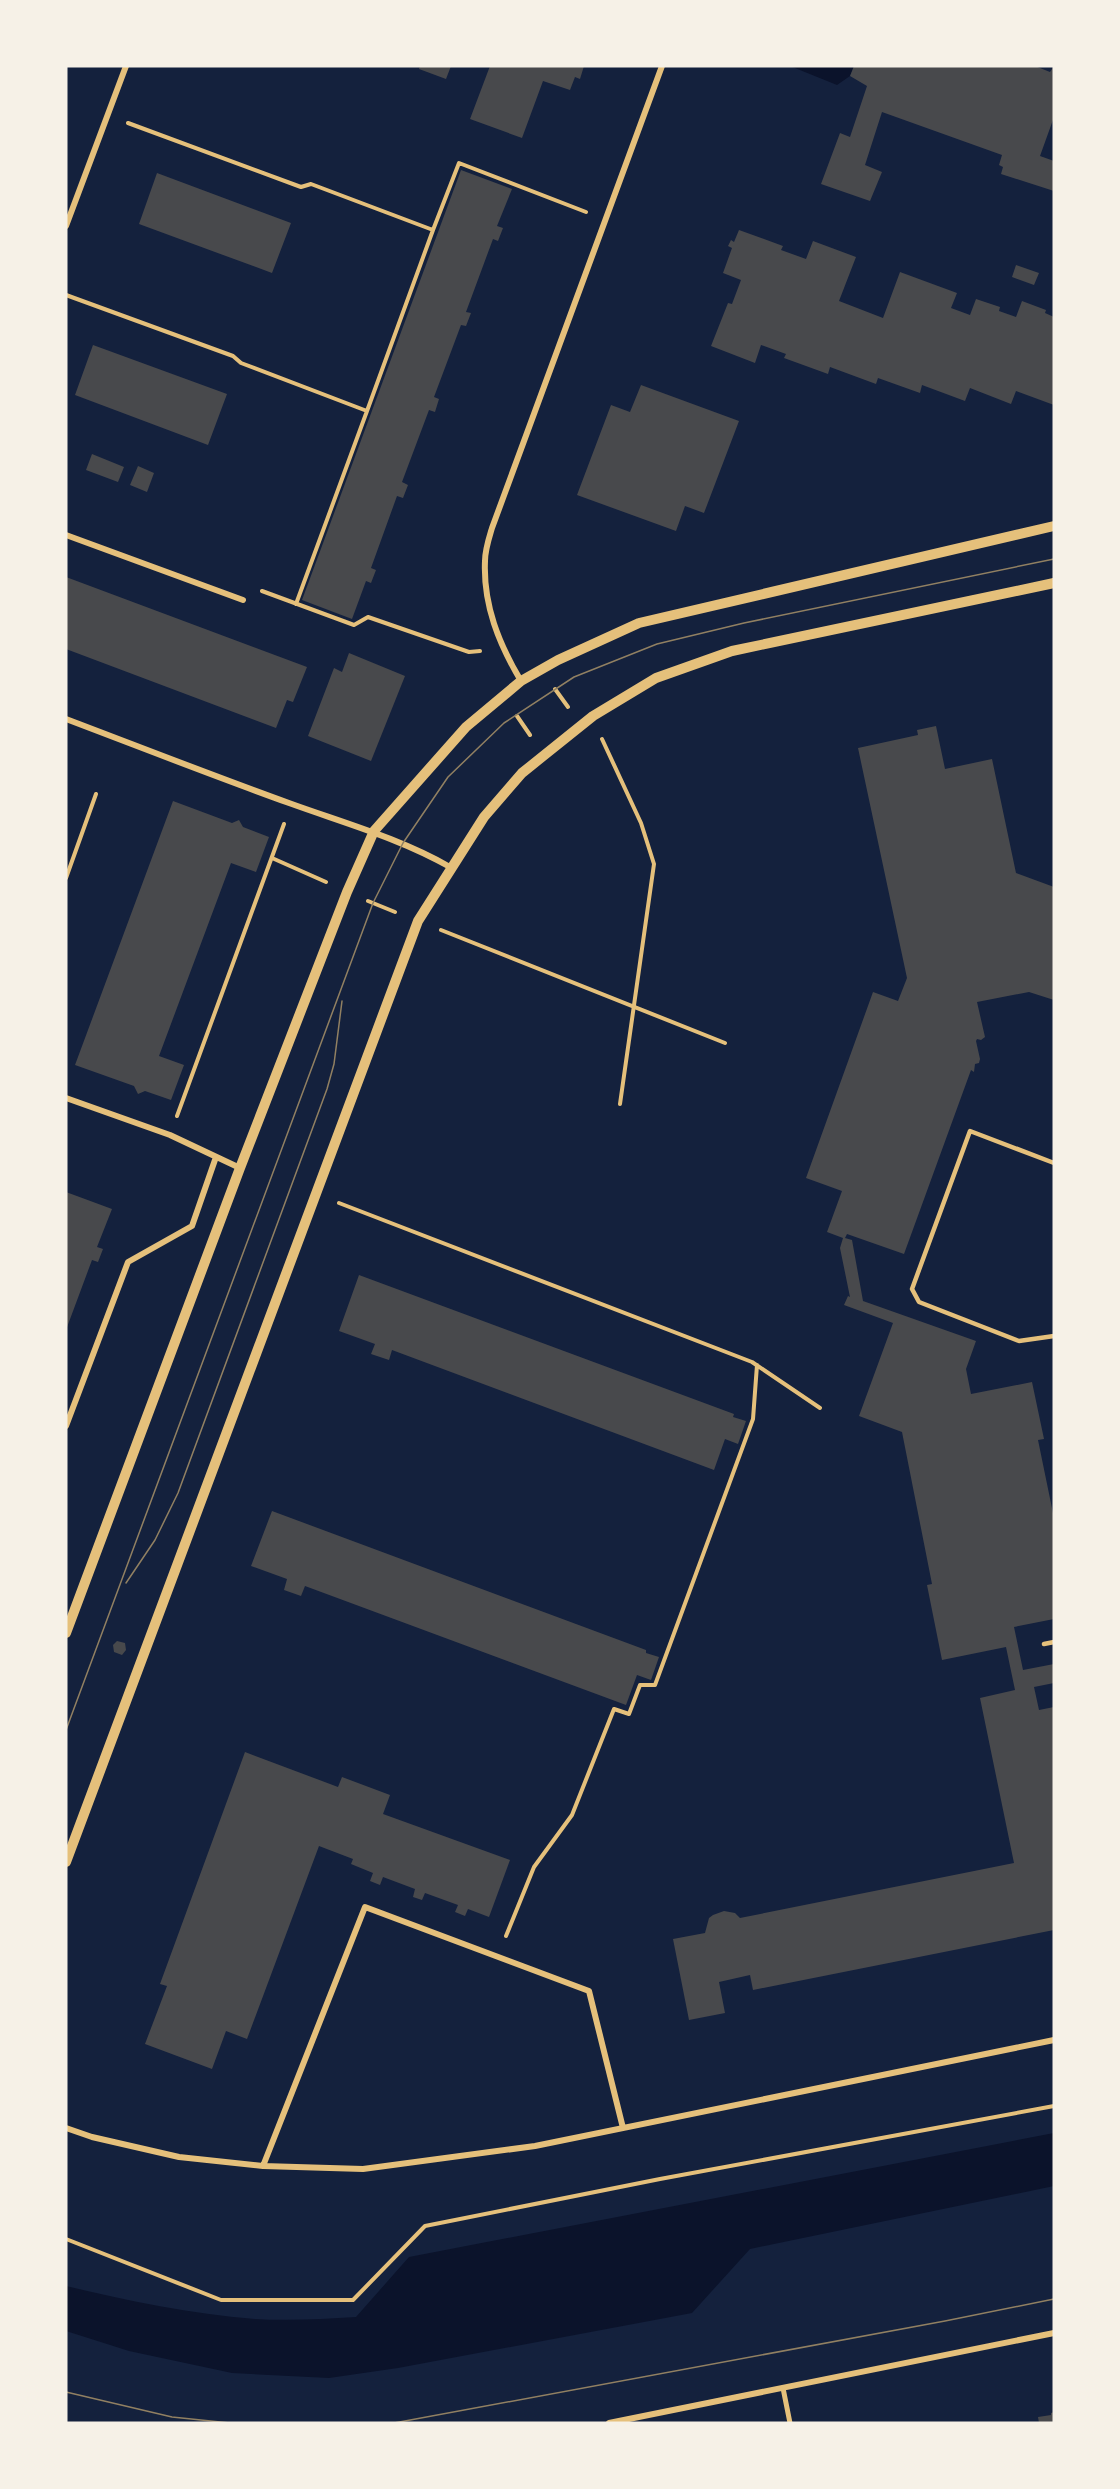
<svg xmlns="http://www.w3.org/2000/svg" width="1120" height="2489" font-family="Arial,sans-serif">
  <rect width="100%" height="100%" fill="#14213d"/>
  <!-- water -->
  <path fill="#0b132b" d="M790 66H854L850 76 837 85Z
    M1054 2133V2186L750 2249 692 2313 398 2368 329 2378 232 2373 129 2351 66 2331V2286C129 2301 191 2314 255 2319 289 2321 323 2319 356 2317L409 2257Z"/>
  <!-- building -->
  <path fill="#48494c" d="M420 66H451L446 79 419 69Z
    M490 66H584L580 79 575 77 570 90 543 81 522 138 470 119Z
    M854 66H1035L1050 72 1054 66V117L1040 156 1054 161V191L1001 174 1003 167 999 165 1002 155 882 112 865 165 882 172 870 201 821 184 840 133 850 137 867 86 850 76Z
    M461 170 512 189 497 226 503 228 498 241 493 239 466 312 471 313 466 326 461 325 434 397 439 399 435 412 429 410 402 482 408 485 403 498 397 496 371 568 376 570 371 583 366 581 352 619 302 600Z
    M157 173 291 223 272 273 139 224Z
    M739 230 783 246 781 250 806 259 813 241 856 257 839 301 883 318 900 272 957 293 951 308 970 315 976 299 1000 307 999 311 1016 317 1022 301 1046 310 1045 313 1054 317V405L1016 391 1011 404 970 388 965 401 922 385 920 393 878 378 876 384 830 367 828 374 784 358 786 354 761 345 755 363 711 346 728 303 732 304 741 280 723 273 732 248 728 246 731 240 734 242Z
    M1016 265 1039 273 1034 285 1012 277Z
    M93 345 227 394 208 445 75 395Z
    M641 385 739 421 704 513 685 506 676 531 577 495 611 405 630 412Z
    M92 454 124 467 118 482 86 470Z
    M138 466 154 473 147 492 130 485Z
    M66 577 307 667 293 702 287 700 276 728 66 649Z
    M349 653 405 676 371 761 308 736 334 668 342 672Z
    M936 726 945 769 992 759 1016 873 1054 887V1000L1029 992 977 1002 985 1037 981 1040 977 1039 976 1041 980 1059 979 1063 975 1064 974 1072 971 1070 904 1254 847 1234 845 1238 852 1240 863 1301 976 1341 966 1369 971 1394 1032 1382 1044 1439 1038 1440 1054 1518V1619L1014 1627 1023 1670 1054 1664V1683L1034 1687 1039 1710 1054 1707V1930L753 1990 750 1975 719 1982 725 2013 689 2020 673 1939 705 1933 709 1918 713 1915 724 1911 735 1913 740 1918 1014 1863 980 1698 1015 1690 1006 1647 942 1660 927 1585 932 1584 902 1432 859 1416 893 1323 844 1305 848 1296 850 1297 840 1248 843 1238 827 1232 842 1191 806 1178 873 992 898 1001 907 978 858 748 918 735 917 730Z
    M173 801 232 823 239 820 243 827 269 837 256 872 231 863 159 1056 184 1065 171 1100 145 1091 138 1094 134 1086 75 1065Z
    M66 1192 112 1209 97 1247 103 1249 98 1262 92 1260 66 1330Z
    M359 1275 734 1414 733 1417 746 1421 738 1444 725 1439 714 1470 392 1350 389 1360 371 1354 375 1344 339 1331Z
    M272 1511 646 1650V1653L659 1657 651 1680 637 1675 626 1705 305 1586 301 1596 284 1590 287 1579 251 1566Z
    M117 1641 125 1643 126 1650 122 1655 114 1652 113 1645Z
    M245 1752 338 1787 342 1777 390 1795 383 1814 510 1860 489 1917 468 1909 465 1916 455 1912 458 1905 425 1893 422 1900 413 1897 415 1889 383 1877 380 1885 370 1881 373 1873 351 1864 353 1859 319 1846 247 2039 226 2031 212 2069 145 2044 167 1986 160 1984Z
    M1054 2412V2423H1039L1038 2417 1051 2415V2413Z"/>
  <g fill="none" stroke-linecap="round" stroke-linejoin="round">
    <!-- path -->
    <path stroke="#e5c07b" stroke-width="4" d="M128 123 301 187 311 184 433 230 459 163 586 212
      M66 295 233 356 241 363 367 411 433 230
      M262 591 354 625 368 617 469 652 480 651
      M296 604 367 411
      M555 689 568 707
      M517 716 530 735
      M602 739 641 823 654 864 620 1104
      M272 858 326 882
      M66 878 96 794
      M368 901 395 912
      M441 930 725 1043
      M177 1116 284 824
      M339 1203 752 1362 820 1408
      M506 1936 534 1867 572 1815 614 1709 629 1714 640 1685H655L753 1419 757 1365
      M66 2239 221 2300H353L425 2226 660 2179 1054 2106"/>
    <!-- service -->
    <path stroke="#e5c07b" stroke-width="4.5" d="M1054 1163 970 1131 912 1289 919 1302 1019 1341 1054 1336
      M1044 1644 1054 1642"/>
    <!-- pedestrian -->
    <path stroke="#e5c07b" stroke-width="5" d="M783 2388 790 2423"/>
    <!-- minor -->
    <path stroke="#e5c07b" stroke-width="6" d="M66 226 126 66
      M66 535 243 600
      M521 681C499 644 483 605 485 561 485 550 489 538 492 528L662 66
      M66 719C140 747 214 776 289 803 344 823 399 838 450 867
      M66 1098 170 1135 240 1168
      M66 1426 128 1262 192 1226 216 1157
      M66 2128 92 2137 179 2157 263 2166 363 2169 535 2146 1054 2040
      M263 2166 365 1907 589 1991 623 2128
      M609 2423 1054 2333"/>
    <!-- tertiary -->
    <path stroke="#e5c07b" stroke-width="10" d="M66 1633 240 1168 347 892 374 831 466 727 521 681 558 660 639 623 1054 526
      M66 1862 418 921 484 817 522 773 593 716 656 678 732 651 1054 583"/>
    <!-- tram -->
    <path stroke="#918062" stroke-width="1.5" d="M126 1583 155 1540 178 1493 327 1089 334 1064 342 1001
      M66 1730 373 903 403 843 448 777 504 723 574 677 657 644 744 623 1054 559
      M66 2392 172 2417 230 2423
      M394 2423 945 2321 1054 2299"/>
  </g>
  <!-- border -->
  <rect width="1120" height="2489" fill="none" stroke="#f6f1e7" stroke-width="135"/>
</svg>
